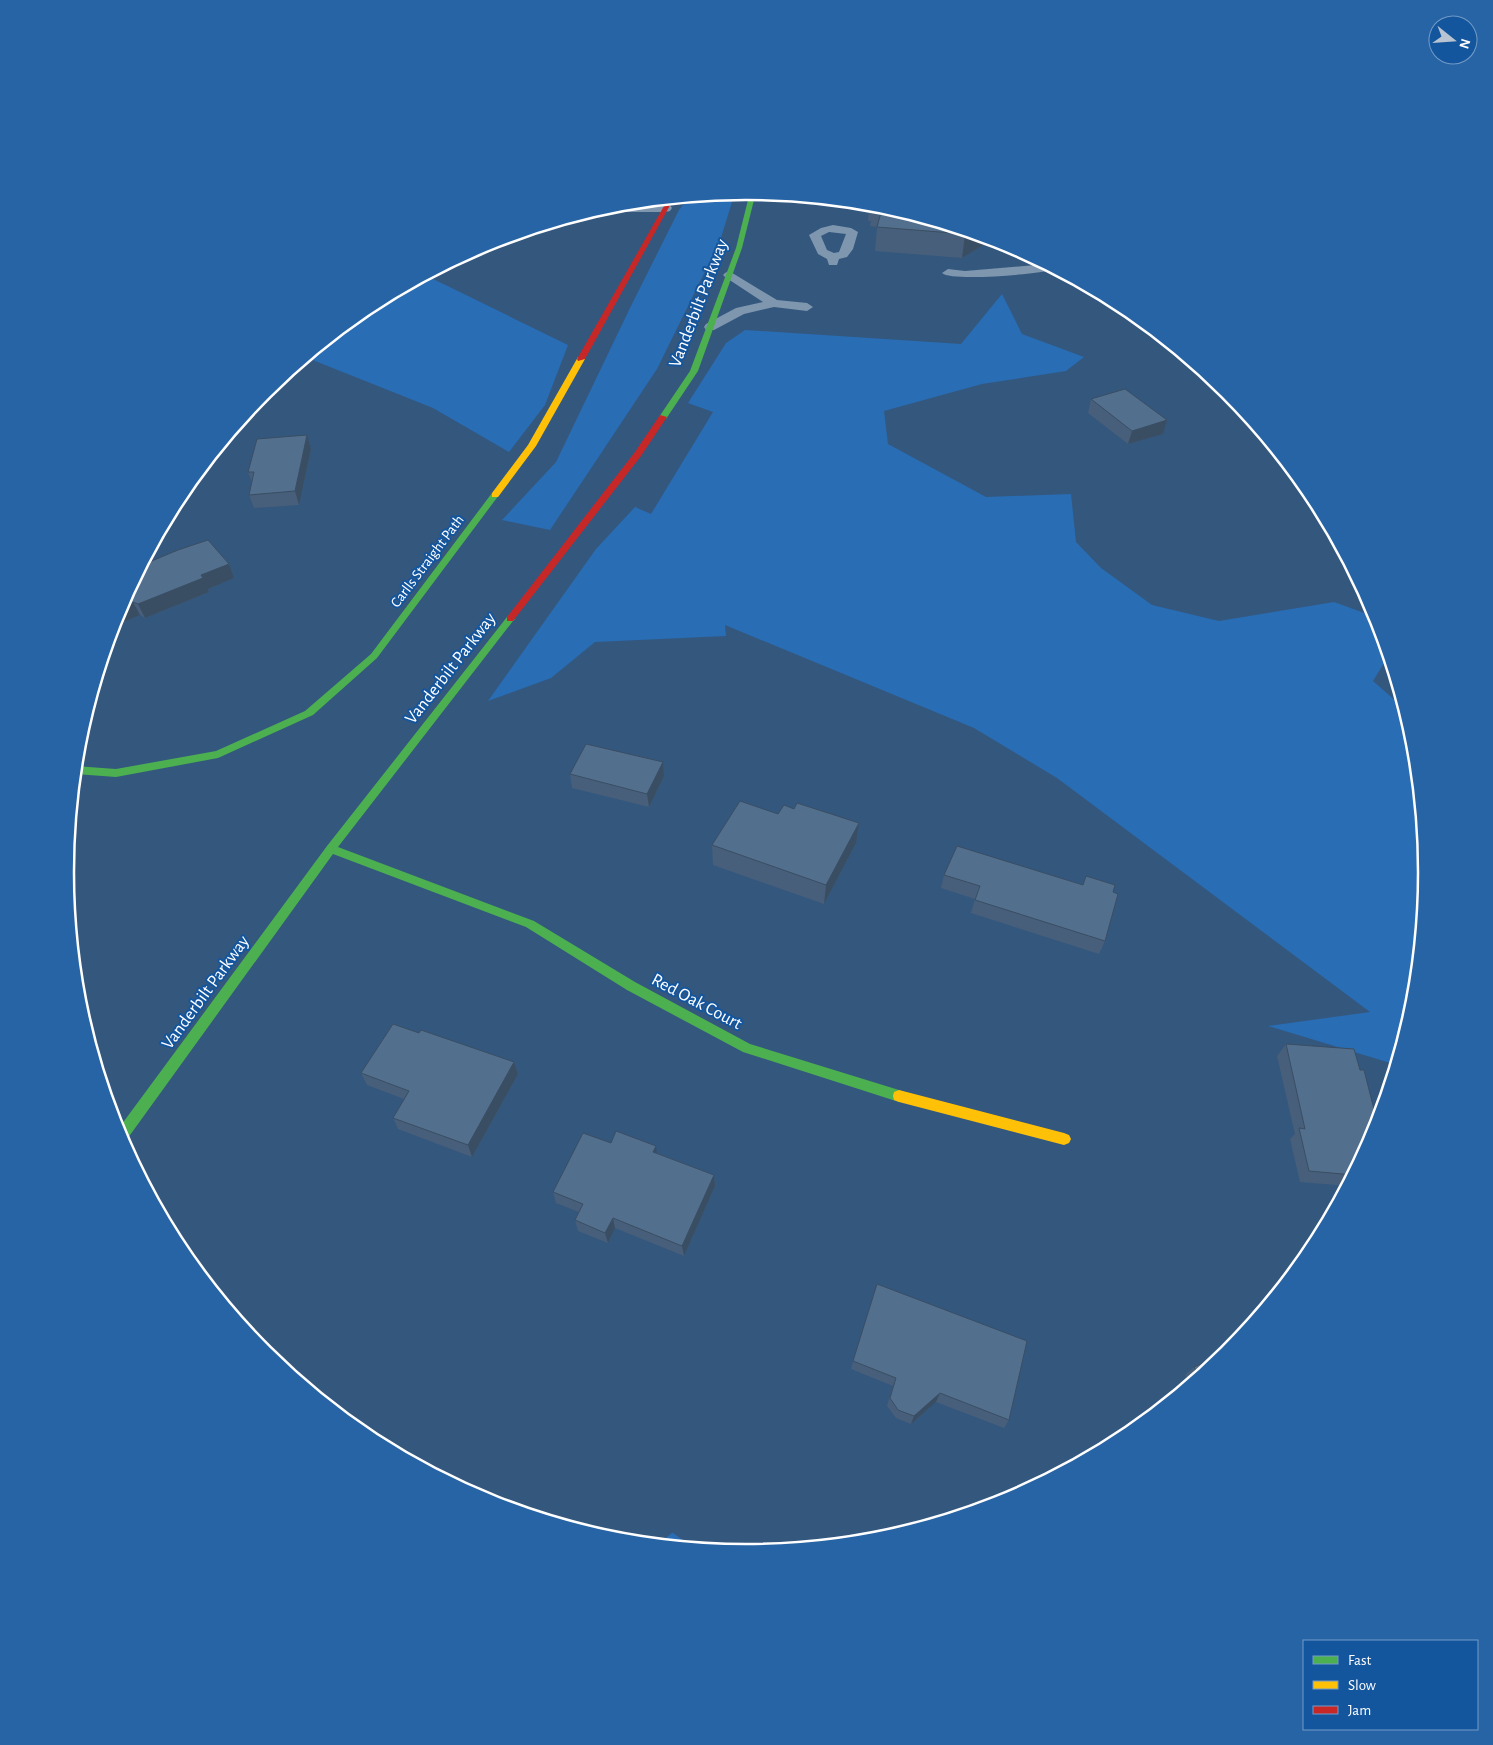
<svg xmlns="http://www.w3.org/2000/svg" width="1493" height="1745" font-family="'Alegreya Sans',sans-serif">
  <rect width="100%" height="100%" fill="#34577e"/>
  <!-- green -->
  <path fill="#296db4" d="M735 192 720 241 657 369 550 530 502 520 556 462 630 308 679 210 689 197Z
    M425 275 568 345 545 405 509 452 433 408 305 357 368 306Z
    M1002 294 1022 334 1084 357 1066 371 982 384 884 411 888 444 986 497 1071 494 1076 542 1101 568 1152 605 1219 621 1334 602 1378 618 1389 655 1373 681 1406 710 1415 740 1428 873 1415 1006 1397 1065 1268 1026 1370 1012 1057 778 974 728 725 625 726 636 595 642 551 678 488 701 596 549 635 507 651 514 713 412 688 403 726 343 745 330 961 344Z
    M672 1533H673L695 1549 657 1545Z"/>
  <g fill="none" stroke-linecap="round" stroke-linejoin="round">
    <!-- lane -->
    <path fill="#7f96af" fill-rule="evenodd" d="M833 225 851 228 858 232 853 249 847 257 839 259 837 265H829L827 259 818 254 809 235 821 228ZM829 232 846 234 839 252 834 253 827 250 821 236Z
      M1047 264 1056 269C1042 274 951 282 942 273L948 269 965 271Z
      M729 271 777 300 807 303 813 307 807 311 774 307 744 314 714 330H706L704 327 706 324 736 308 763 302 725 277 723 275 725 273Z"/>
    <!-- street -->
    <path fill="#7f96af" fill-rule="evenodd" d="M614 204H665L670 205 672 208 670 211 665 212H602L596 210Z"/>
    <!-- fast -->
    <path fill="#4caf50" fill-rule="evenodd" d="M750 192H756L742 248 698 371 666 419H660L659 417 690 371 736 248Z
      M492 493H498L499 495 377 658 313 715 218 758 116 777 75 774V766L116 769 216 751 305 711 371 654Z
      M510 616 515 619 513 621 338 847 534 921 635 982 750 1044 899 1090 904 1092 905 1096 904 1100 899 1102 743 1052 627 990 526 927 333 854 125 1142 122 1143 116 1132 327 846 507 617Z"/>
    <!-- slow -->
    <path fill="#ffc107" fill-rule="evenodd" d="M578 357 585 359 536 446 498 497H492V493L528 445Z
      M899 1090 1064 1133 1069 1135 1071 1139 1069 1143 1064 1145 899 1102 894 1100 893 1096 894 1092Z"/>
    <!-- jam -->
    <path fill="#c62828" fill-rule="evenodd" d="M674 198 585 359 578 361 577 359 668 199Z
      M660 415 667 417 641 456 513 621H507V617L635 452Z"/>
  </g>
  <!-- wall -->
  <path fill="#475f7a" d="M869 203 880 204 993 239 962 258 875 251 877 227 870 226 871 221H868Z
    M1091 399 1167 420 1163 434 1128 444 1088 413Z
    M307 435 311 449 299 505 254 508 249 495 252 482 248 472Z
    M229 564 234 578 208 589 209 592 145 618 140 615 112 627 117 611 142 565Z
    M663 762 664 776 649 807 572 788 570 774Z
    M856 843 824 904 713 865 712 845Z
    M944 875 1083 885 1113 892 1105 941 1099 954 971 913 975 899 941 888Z
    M419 1033 514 1062 518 1074 472 1157 398 1129 393 1118 404 1099 367 1085 361 1073Z
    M1286 1044 1376 1134 1348 1186 1300 1182 1290 1139 1295 1134 1277 1056Z
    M611 1143 657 1153 714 1175 715 1186 684 1256 615 1228 608 1243 578 1231 575 1220 579 1212 556 1203 553 1192Z
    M877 1284 1009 1420 1004 1428 936 1402 911 1424 896 1418 887 1406 893 1386 851 1369 853 1361Z
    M1228 1355 1191 1385 1185 1375 1194 1367Z"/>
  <!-- shaded-wall -->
  <path fill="#3a4e63" d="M969 231 993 239 962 258 965 234Z
    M1167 420 1163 434 1128 444 1132 431Z
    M307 435 311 449 299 505 295 491Z
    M229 564 234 578 208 589 209 592 145 618 138 604 201 575Z
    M133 602 140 615 112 627 117 611 119 607Z
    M663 762 664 776 649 807 647 794Z
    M859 823 856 843 824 904 826 885Z
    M514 1062 518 1074 472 1157 468 1145Z
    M656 1146 657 1157 653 1152Z
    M714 1175 715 1186 684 1256 682 1246Z
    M613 1218 615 1228 608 1243 605 1233Z
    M940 1393 936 1402 911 1424 914 1416Z"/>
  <!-- building -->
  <path fill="#536f8e" stroke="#3a4e63" d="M883 205 969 231 965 234 877 227Z
    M1125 389 1167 420 1132 431 1091 399Z
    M307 435 295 491 249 495 254 472H248L257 439Z
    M208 540 229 564 201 575 203 578 138 604 133 602 119 607 142 565 178 550Z
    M586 744 663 762 647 794 570 774Z
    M740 801 778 814 784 805 794 809 797 803 859 823 826 885 712 845Z
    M957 846 1083 885 1086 876 1115 885 1113 892 1118 894 1105 941 975 900 980 886 944 875Z
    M393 1024 419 1033 421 1030 514 1062 468 1145 393 1118 409 1091 361 1073Z
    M1286 1044 1354 1049 1360 1070H1364L1378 1125 1376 1134H1374L1375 1136 1354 1175 1309 1171 1299 1128 1305 1129Z
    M616 1131 656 1146 653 1152 714 1175 682 1246 613 1218 605 1233 575 1220 583 1204 553 1192 583 1133 611 1143Z
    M877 1284 1027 1341 1009 1420 940 1393 914 1416 898 1410 890 1398 896 1378 853 1361Z
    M1232 1350 1228 1355 1200 1378 1194 1367Z"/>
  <g text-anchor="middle" stroke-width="4" stroke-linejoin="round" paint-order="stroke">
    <!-- far-street labels -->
    <g font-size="15" fill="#fff" stroke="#14569e">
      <text transform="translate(427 561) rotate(-53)" y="5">Carlls Straight Path</text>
    </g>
    <!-- street labels -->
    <g font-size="18" fill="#fff" stroke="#14569e">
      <text transform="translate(698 303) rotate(-69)" y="6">Vanderbilt Parkway</text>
      <text transform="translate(450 668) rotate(-52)" y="6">Vanderbilt Parkway</text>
      <text transform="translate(205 992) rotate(-54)" y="6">Vanderbilt Parkway</text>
      <text transform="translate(697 1001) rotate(28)" y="6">Red Oak Court</text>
    </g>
  </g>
  <!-- crop -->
  <path d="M0 0H1493V1745H0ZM74 872a672 672 0 1 1 1344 0a672 672 0 1 1-1344 0Z" fill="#2764a6" fill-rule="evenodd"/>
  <path fill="none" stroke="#fff" stroke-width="2.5" d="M74 872a672 672 0 1 1 1344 0a672 672 0 1 1-1344 0Z"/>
  <!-- legend -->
  <rect x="1303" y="1640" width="175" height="90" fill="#14569e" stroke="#729ac5"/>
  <rect x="1313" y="1656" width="25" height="8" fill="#4caf50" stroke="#729ac5"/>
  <text x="1348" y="1665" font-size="15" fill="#ffffff">Fast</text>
  <rect x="1313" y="1681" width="25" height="8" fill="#ffc107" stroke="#729ac5"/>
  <text x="1348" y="1690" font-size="15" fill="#ffffff">Slow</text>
  <rect x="1313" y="1706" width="25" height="8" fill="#c62828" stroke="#729ac5"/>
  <text x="1348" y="1715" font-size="15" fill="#ffffff">Jam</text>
  <!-- north arrow -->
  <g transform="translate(1453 40) rotate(107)"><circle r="24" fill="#14569e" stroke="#729ac5"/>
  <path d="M0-4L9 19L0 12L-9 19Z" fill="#b8c4d2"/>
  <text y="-8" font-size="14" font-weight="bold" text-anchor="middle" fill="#ffffff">N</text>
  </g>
</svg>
